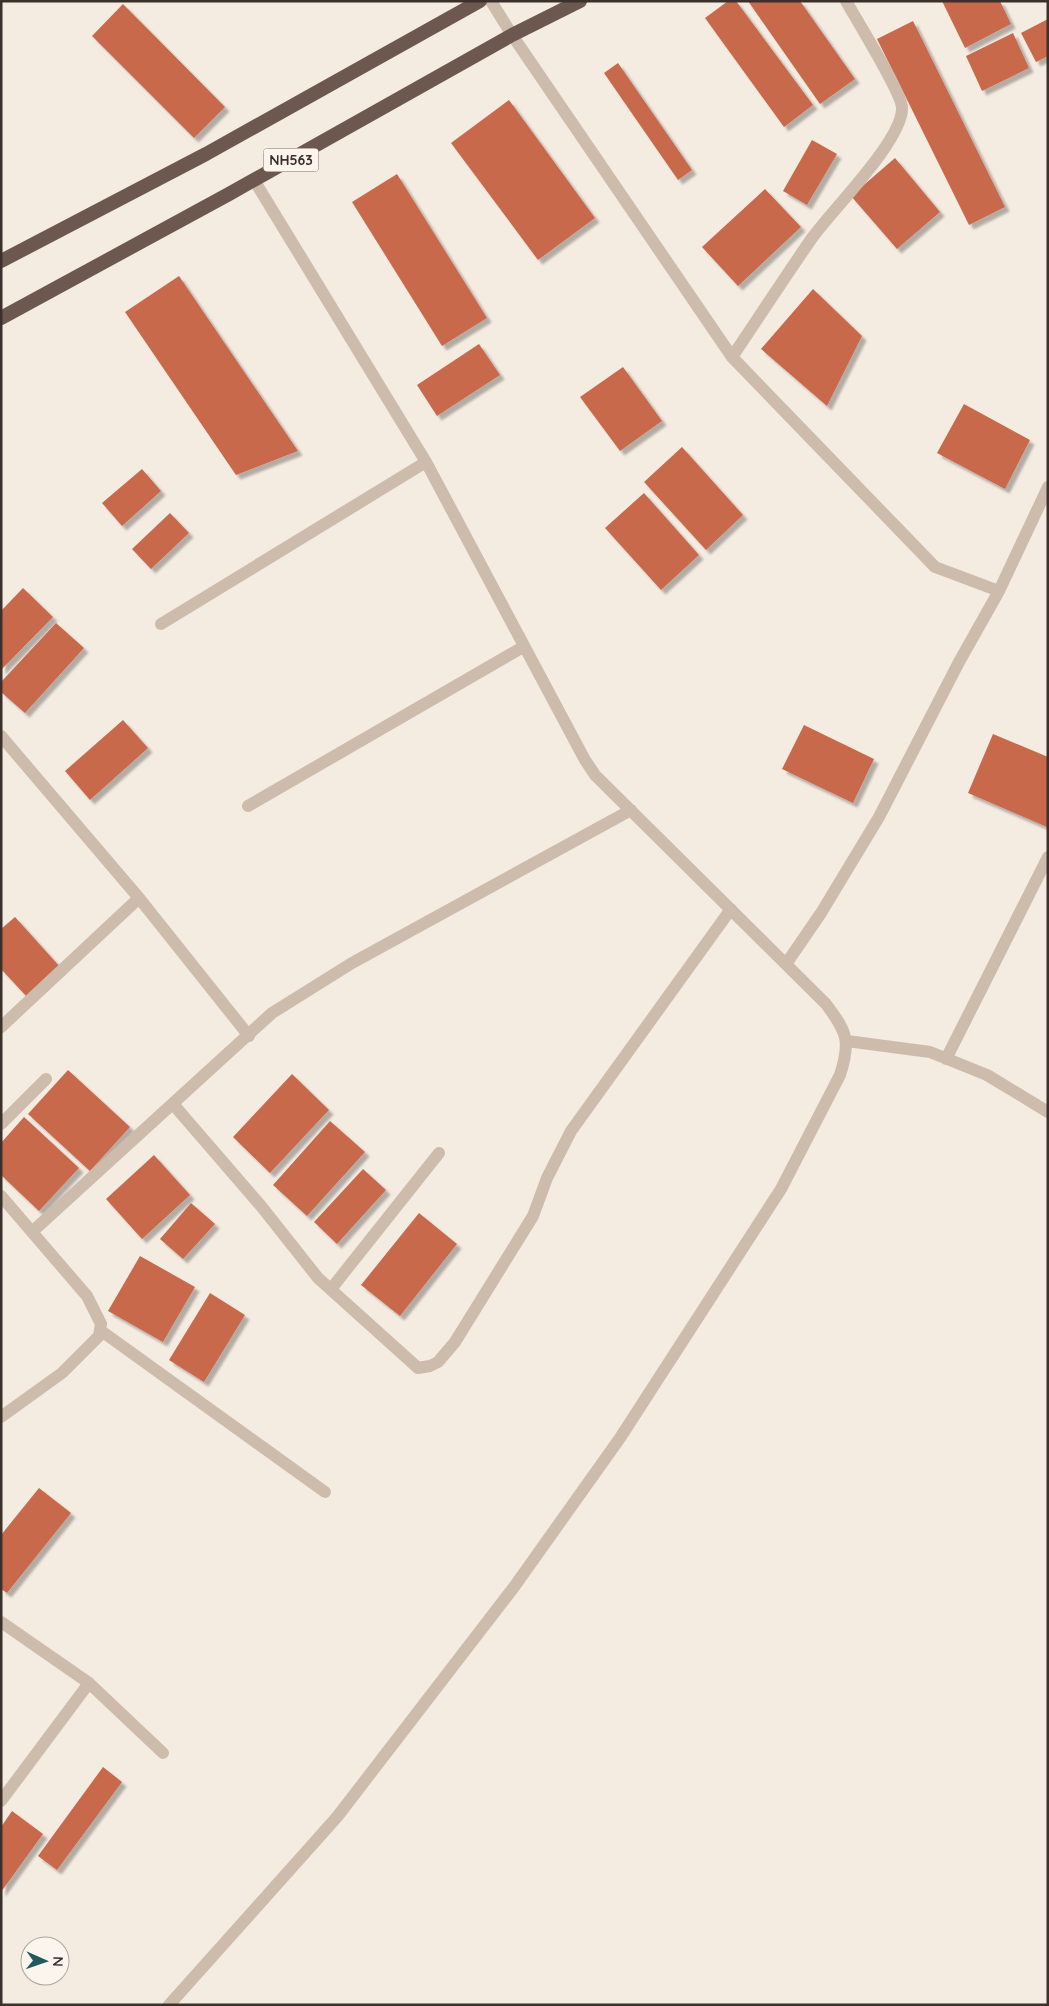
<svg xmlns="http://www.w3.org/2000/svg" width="1049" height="2006" font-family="Quicksand,sans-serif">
  <defs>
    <filter id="shadow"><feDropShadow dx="4.5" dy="4.5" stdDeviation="1" flood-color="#0004"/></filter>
  </defs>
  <rect width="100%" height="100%" fill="#f4ebe1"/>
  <!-- building -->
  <path fill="#c8694b" filter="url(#shadow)" d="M728 1H736L813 105 784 127 705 18Z
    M748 1H800L855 79 820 104Z
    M942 1H1000L1011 24 965 48Z
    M123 4 225 107 194 138 92 36Z
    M1048 19V56L1036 62 1021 33Z
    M913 21 1005 207 969 225 877 39Z
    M1013 33 1029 68 982 91 966 56Z
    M618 63 692 170 678 180 604 73Z
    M509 100 595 218 538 260 451 143Z
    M812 140 837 154 807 205 783 191Z
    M895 158 940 212 897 249 851 196Z
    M397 174 487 318 442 346 352 202Z
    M765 189 801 227 738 286 702 247Z
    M179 276 298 451 236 475 125 312Z
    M813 289 862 336 827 406 761 349Z
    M479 344 500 375 437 416 417 385Z
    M623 367 662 421 620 451 580 397Z
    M964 404 1030 440 1005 489 937 453Z
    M682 447 743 515 706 550 644 482Z
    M142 469 161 491 122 526 102 503Z
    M644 493 699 555 661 590 605 528Z
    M170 513 189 533 151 569 132 549Z
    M23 588 53 617 1 670V611Z
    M56 623 84 648 25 713 1 692V682Z
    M123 720 148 748 90 800 65 771Z
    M804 725 874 759 853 803 782 769Z
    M993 734 1048 757 1047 827 968 793Z
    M15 917 61 968 28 998 1 969V929Z
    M68 1070 130 1127 90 1171 28 1114Z
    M292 1074 329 1110 270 1173 233 1137Z
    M24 1117 79 1168 39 1211 1 1175V1143Z
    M330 1121 365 1152 307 1216 273 1185Z
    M154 1155 190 1195 142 1239 106 1199Z
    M363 1169 386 1190 337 1244 314 1222Z
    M191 1203 215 1224 183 1259 160 1239Z
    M419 1213 457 1244 400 1316 361 1285Z
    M140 1256 195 1287 163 1342 108 1311Z
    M210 1293 245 1315 204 1382 169 1360Z
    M39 1488 71 1513 7 1593 1 1589V1535Z
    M103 1767 122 1782 57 1870 38 1856Z
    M12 1811 43 1834 1 1892V1827Z"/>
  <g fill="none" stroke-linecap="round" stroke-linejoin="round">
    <!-- minor -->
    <path stroke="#cdbbac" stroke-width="12" d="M491 1 512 35 732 357 935 567 999 591
      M732 357C759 317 785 277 812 238 832 210 903 140 902 108 902 93 856 19 846 1
      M161 624 426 462
      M1 736 139 898 249 1036
      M248 806 523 647
      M786 964 821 913 879 817 959 662 999 591 1048 487
      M1 1027 139 898
      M847 1041 930 1052 987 1075 1048 1112
      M946 1059 1048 857
      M173 1104 261 1206 318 1278 418 1368 430 1366 438 1362 455 1342 533 1216 547 1178 571 1131 731 909
      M1 1124 46 1079
      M1 1196 87 1296 101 1324 99 1336 62 1373 1 1417
      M33 1231 272 1013 352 963 631 810
      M331 1289 439 1153
      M100 1330 325 1492
      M1 1622 89 1683 163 1753
      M1 1801 89 1683
      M169 2005 337 1817 514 1587 620 1438 781 1189 840 1075C851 1041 847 1032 826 1004L595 775 585 760 426 462 254 180"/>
    <!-- trunk -->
    <path stroke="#6c584f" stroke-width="14" d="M1 261 206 154 480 1
      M1 318 229 194 512 35 580 1"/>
  </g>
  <g text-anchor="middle" stroke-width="5" stroke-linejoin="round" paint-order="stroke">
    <!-- shield labels -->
    <rect fill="#fbf5ee" stroke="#756b66" stroke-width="1" x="263.5" y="148.5" width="55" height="23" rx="4"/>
    <g font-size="14" font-weight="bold" fill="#3b302b">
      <text x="291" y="165">NH563</text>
    </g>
  </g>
  <!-- border -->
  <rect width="1049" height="2006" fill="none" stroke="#3b302b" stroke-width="5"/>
  <!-- north arrow -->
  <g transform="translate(45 1961) rotate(92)"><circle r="24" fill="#fbf5ee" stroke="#aea6a0"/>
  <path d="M0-4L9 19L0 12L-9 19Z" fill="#1f5a5e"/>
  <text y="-8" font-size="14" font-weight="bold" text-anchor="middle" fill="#3b302b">N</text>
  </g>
</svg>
